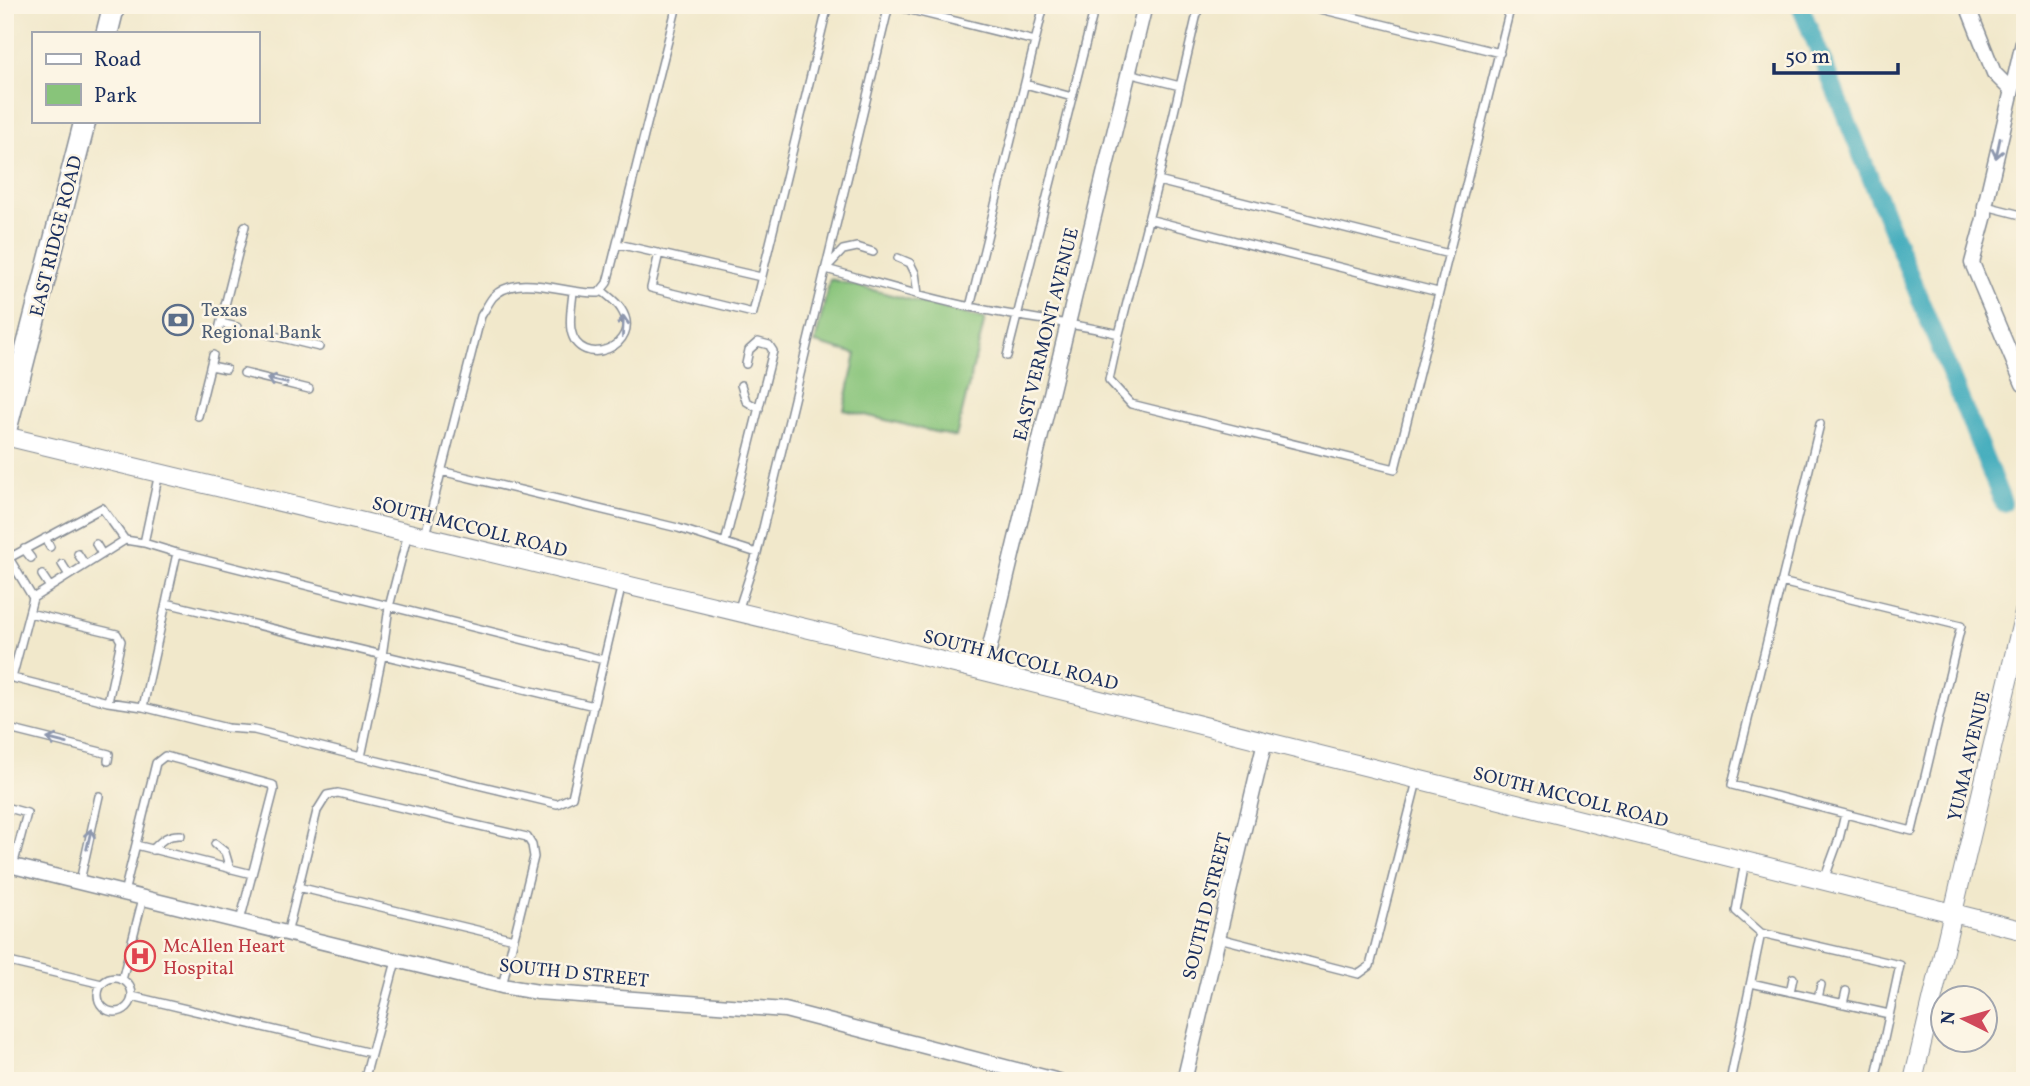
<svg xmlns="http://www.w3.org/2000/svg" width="2030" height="1086" font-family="Vollkorn,serif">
  <rect width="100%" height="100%" fill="#fcf5e5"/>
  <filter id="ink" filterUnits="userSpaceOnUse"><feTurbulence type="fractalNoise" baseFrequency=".0143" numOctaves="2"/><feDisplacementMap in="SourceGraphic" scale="14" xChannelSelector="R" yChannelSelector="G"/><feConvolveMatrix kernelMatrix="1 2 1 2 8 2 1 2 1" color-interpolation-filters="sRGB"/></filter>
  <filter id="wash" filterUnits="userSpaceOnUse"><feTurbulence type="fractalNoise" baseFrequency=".00686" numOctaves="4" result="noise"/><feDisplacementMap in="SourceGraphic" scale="28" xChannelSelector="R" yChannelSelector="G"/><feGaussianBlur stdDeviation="1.57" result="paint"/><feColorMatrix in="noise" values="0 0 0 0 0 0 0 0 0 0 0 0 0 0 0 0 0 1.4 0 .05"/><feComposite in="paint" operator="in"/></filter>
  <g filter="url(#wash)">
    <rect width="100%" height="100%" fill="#f1e8cb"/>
    <!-- green -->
    <path fill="#88c47a" stroke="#527a6c" stroke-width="2" d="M830 279 985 319 956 437 844 410 856 354 815 343Z"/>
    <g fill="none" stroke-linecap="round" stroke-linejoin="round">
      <!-- canal -->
      <path stroke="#3daabc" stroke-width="18" d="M1800 5 2003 503"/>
    </g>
  </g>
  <g filter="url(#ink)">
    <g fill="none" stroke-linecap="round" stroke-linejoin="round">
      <!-- service casing -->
      <g stroke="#868c94" stroke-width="10">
        <path id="service" d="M891 5 1035 41
          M1199 5 1158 181 1119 334 1109 380 1131 404 1395 469 1511 5
          M1304 5 1500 53
          M1128 73 1180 86
          M1025 84 1072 97
          M1158 181 1449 254
          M1986 206 2025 216
          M1148 219 1438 292
          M618 244 761 277
          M659 253 651 288 753 313 828 5
          M898 258 910 263 915 273 918 294
          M828 266 843 250 857 247 873 252
          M826 269C874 282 922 297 971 307 1020 318 1070 322 1119 334
          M573 292C572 304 569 318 571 330 579 372 645 345 621 309 616 301 608 296 601 290
          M970 307 1044 5
          M221 323 237 327
          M254 331 319 347
          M218 333 245 226
          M1007 356 1094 10 1075 5
          M211 366 226 369
          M244 373 309 389
          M741 385 746 401 759 409
          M198 416 213 355
          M441 471 678 528 757 553
          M408 533 389 607 382 656 361 757 254 730 227 728 143 707 166 603 594 706
          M425 535 481 316C485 310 489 302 493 297 518 271 567 295 599 293L607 283 677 5
          M45 538 50 547
          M144 543 177 553
          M725 543 773 351 769 345 758 342 749 350 746 364
          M96 544 102 554
          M24 549 31 558
          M78 554 85 565
          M6 557 9 558 33 598
          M9 558 102 508 125 540
          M62 564 69 575
          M42 575 50 587
          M1781 582 1961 626 1912 831 1732 785 1820 424
          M166 603 177 553 604 660 622 584
          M738 611 757 553 889 5
          M29 613 117 634 121 641 108 702
          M5 676 108 702 143 707
          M12 678 33 598 125 540 144 543 159 473
          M5 728 109 754 108 761
          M361 757 557 804 572 797 604 660
          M5 807 27 813 13 866
          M215 844 225 852 230 869
          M136 845 252 874
          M152 850C161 841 167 834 181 835
          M1745 861 1736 911 1761 933 1900 965 1875 1081
          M1824 880 1839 839 1845 814
          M80 881 99 796
          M298 887 514 939
          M124 893 156 763 165 756 273 785 274 790 240 921
          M287 934 317 811 327 795 338 793 527 837 532 845 534 857 502 986
          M1219 938 1359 974 1370 966 1417 781
          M5 961 102 984
          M98 995a17 17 0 1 1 34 0a17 17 0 1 1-34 0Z
          M122 980 143 898
          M1751 983 1889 1014
          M1790 992 1793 978
          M132 996 371 1053
          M1818 998 1821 985
          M1843 1004 1846 991
          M364 1081 396 961
          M1730 1081 1761 933"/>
      </g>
      <!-- minor casing -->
      <g stroke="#868c94" stroke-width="17">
        <path id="minor" d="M1967 5 1994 73 2011 90
          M2025 34 1985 206V215L1972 263 2023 384 2025 385
          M984 671 1145 5
          M5 864 502 986 538 992 785 1010 1059 1081
          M1184 1081 1265 741"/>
      </g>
      <!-- tertiary casing -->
      <g stroke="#868c94" stroke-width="20">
        <path id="tertiary" d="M5 436 984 671 2025 931
          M1913 1081 2025 609"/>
      </g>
      <!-- secondary casing -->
      <g stroke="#868c94" stroke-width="24">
        <path id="secondary" d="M107 33 114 5
          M5 433 85 121"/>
      </g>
      <!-- service -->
      <use href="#service" stroke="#fff" stroke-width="7"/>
      <!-- minor -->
      <use href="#minor" stroke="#fff" stroke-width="14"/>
      <!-- tertiary -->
      <use href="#tertiary" stroke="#fff" stroke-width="18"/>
      <!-- secondary -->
      <use href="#secondary" stroke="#fff" stroke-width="21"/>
    </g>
    <!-- one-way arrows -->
    <defs><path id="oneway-shaft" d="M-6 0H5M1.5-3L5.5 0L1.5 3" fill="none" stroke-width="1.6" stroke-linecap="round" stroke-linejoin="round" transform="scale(1.75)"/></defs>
    <g stroke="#8d97ae">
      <use href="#oneway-shaft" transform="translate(1998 148) rotate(102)"/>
      <use href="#oneway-shaft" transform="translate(623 326) rotate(-87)"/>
      <use href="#oneway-shaft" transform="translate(277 381) rotate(-167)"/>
      <use href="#oneway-shaft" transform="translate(57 741) rotate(-166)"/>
      <use href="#oneway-shaft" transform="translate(89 839) rotate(-77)"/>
    </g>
  </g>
  <!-- icons -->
  <defs>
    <g id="bank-ring" transform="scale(1.575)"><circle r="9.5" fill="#fcf5e5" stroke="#5c6f8a" stroke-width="1.5"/><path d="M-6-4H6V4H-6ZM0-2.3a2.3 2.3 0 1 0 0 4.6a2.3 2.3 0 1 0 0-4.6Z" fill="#5c6f8a"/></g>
    <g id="hospital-ring" transform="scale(1.575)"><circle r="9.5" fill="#fcf5e5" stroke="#e0444e" stroke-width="1.5"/><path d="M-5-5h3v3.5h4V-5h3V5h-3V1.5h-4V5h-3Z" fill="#e0444e"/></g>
  </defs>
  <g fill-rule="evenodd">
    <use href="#bank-ring" x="178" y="320"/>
    <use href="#hospital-ring" x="140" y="956"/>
  </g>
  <g text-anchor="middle" stroke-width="5" stroke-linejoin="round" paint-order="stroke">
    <!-- street labels -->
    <g font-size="19" fill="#1b2f5e" stroke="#fcf5e5">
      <text transform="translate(55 236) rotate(-76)" y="7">EAST RIDGE ROAD</text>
      <text transform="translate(1045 334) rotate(-76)" y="7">EAST VERMONT AVENUE</text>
      <text transform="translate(470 526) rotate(14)" y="7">SOUTH MCCOLL ROAD</text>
      <text transform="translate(1021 659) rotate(14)" y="7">SOUTH MCCOLL ROAD</text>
      <text transform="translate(1968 756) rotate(-77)" y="7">YUMA AVENUE</text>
      <text transform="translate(1571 796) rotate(14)" y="7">SOUTH MCCOLL ROAD</text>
      <text transform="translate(1206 906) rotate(-76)" y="7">SOUTH D STREET</text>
      <text transform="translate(574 972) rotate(6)" y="7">SOUTH D STREET</text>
    </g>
    <!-- service labels -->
    <g font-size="19" fill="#4e5e75" stroke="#fcf5e5" text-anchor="start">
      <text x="201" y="316">Texas<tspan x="201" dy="22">Regional Bank</tspan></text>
    </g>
    <!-- health labels -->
    <g font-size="19" fill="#be3a42" stroke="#fcf5e5" text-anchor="start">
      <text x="163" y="952">McAllen Heart<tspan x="163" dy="22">Hospital</tspan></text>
    </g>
  </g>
  <!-- margin -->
  <rect width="2030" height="1086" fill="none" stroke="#fcf5e5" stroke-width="28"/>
  <!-- legend -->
  <rect x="32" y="32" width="228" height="91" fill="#fcf5e5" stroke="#a2a6af" stroke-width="2"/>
  <rect x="46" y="54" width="35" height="10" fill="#ffffff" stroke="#a2a6af" stroke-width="2"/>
  <text x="94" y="66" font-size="21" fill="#1b2f5e">Road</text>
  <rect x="46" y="84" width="35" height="21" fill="#88c47a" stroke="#a2a6af" stroke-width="2"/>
  <text x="94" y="102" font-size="21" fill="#1b2f5e">Park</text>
  <!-- north arrow -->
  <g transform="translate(1964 1019) rotate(275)"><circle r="33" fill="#fcf5e5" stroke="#a2a6af" stroke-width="2"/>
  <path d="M0-5L12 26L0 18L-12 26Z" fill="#d1495b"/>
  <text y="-10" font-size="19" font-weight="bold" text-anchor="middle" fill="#1b2f5e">N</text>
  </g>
  <!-- scale -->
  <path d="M1774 63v10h124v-10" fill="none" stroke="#1b2f5e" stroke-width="3.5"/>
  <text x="1785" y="63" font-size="21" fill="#1b2f5e" stroke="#fcf5e5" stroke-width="5" paint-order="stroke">50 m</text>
</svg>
